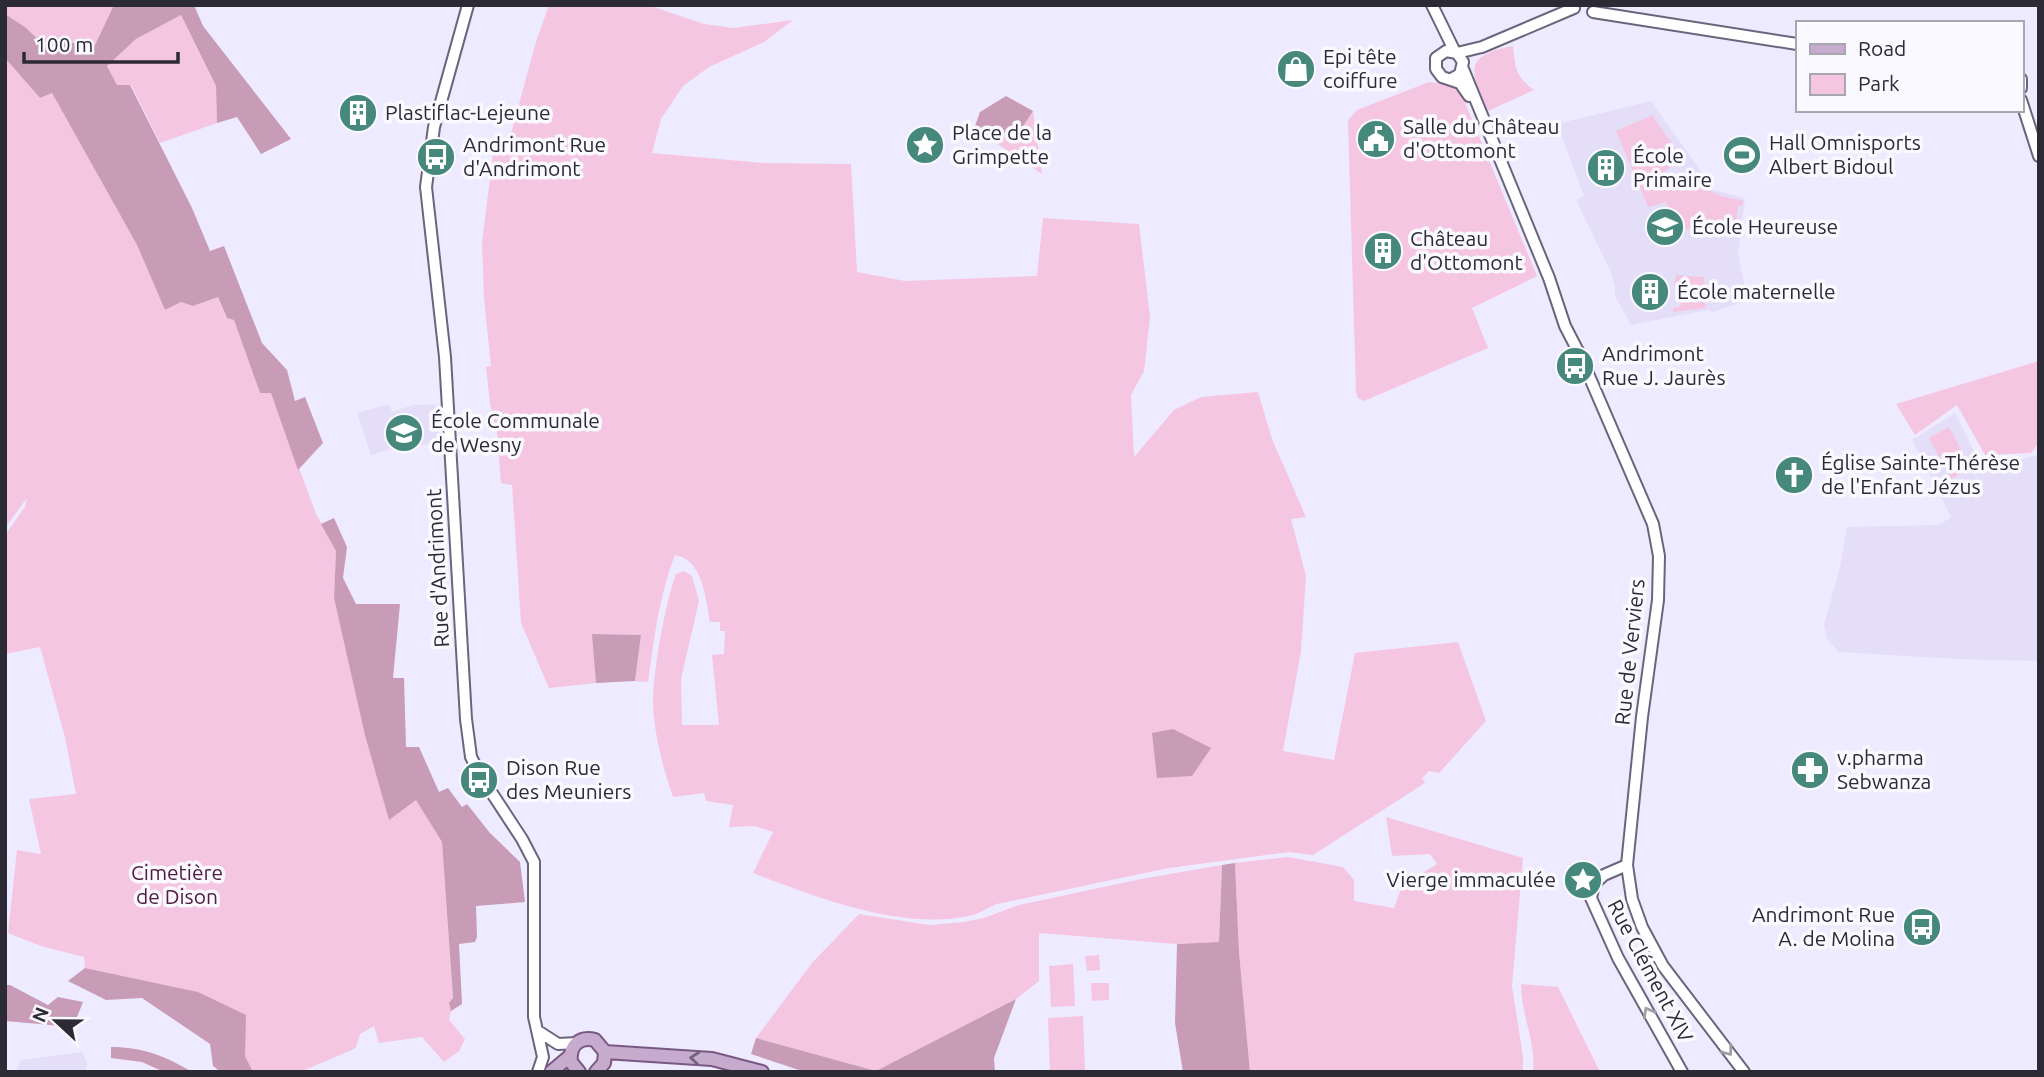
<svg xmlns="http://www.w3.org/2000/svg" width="2044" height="1077" font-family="Ubuntu,sans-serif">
  <rect width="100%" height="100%" fill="#eeeaff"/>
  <!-- built -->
  <path fill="#e4def9" d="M1651 101 1714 190 1745 198 1738 253 1747 300 1714 312 1708 310 1631 325 1615 296V287L1610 270 1576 200 1584 196 1557 124Z
    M389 404 392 412 413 405 442 404 444 443 398 447 371 455 357 413Z
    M1955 413 1978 459H2023L2039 455V661L1959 659 1839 652 1827 639 1824 624 1840 567 1847 527 1939 525 1951 517 1912 440Z
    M82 1052 87 1063 86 1072H16L21 1060Z"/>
  <!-- green -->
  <path fill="#f5c6e2" d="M5 5H114L94 47 64 41 54 56 25 27 6 15Z
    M549 5H648L704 24 733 28 793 20 764 42 709 67 683 86 661 119 652 153 763 163 851 164 857 272 905 281 1037 276 1043 218 1139 224 1150 317 1144 371 1131 395 1134 457 1174 410 1201 397 1258 392 1272 439 1306 517 1291 519 1306 576 1301 651 1283 751 1334 760 1355 653 1458 642 1486 721 1439 773 1429 771 1422 778 1425 783 1313 855 1289 852 1169 868 997 904C989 907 981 913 972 915 906 932 815 897 753 873L773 832 755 826 729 827 733 805 706 801 704 793 673 797C664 771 657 745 654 718 649 687 665 604 676 574L684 571 692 576 699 601 681 679 682 725H719L712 655 724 654 725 631H720V622H710C706 600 703 559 675 555 659 595 654 640 648 682L635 681 641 635 593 634 596 683 549 688 521 623 512 485 501 483 497 433 490 404 486 367 491 366 484 298 482 243 493 154 505 156 535 45Z
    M181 15 216 86 217 123 160 143 131 85H117L107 66 136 39Z
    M1513 46C1515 68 1516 77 1534 90L1488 111C1471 72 1461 56 1513 46Z
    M5 58 40 98 52 93 137 245 165 310 181 302 193 306 218 297 226 317 234 320 260 393 271 392 316 514 336 551 334 599 389 819 416 799 442 842 453 999 449 1003 451 1011 449 1020 465 1039 459 1051 444 1062 422 1037 379 1043 374 1026 360 1034 356 1047 352 1050 300 1072H253L245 1056 198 992 85 968 84 957 41 946 8 933 17 850 41 854 29 799 76 794 65 737 40 647 5 654V535L25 507 27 498 5 528Z
    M1429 82 1458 86 1537 276 1472 308 1488 348 1364 401 1358 398 1356 392 1348 120 1357 110Z
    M1033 111 1042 174 989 138 1020 129Z
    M1652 115 1679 154 1676 163 1665 171V179L1672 184 1686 179 1721 196 1744 201 1742 206H1738L1734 237 1679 228 1666 202 1648 207 1616 131Z
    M1676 275 1704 277 1706 308 1673 312 1674 307H1680L1682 288 1674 286Z
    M2039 361V442L2031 453 1985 455 1957 405 1915 435 1896 404Z
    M1949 427 1971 468 1951 479 1929 438Z
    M1386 817 1523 858 1512 986 1523 1056V1072H1250L1239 952 1235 863 1288 857 1343 867 1354 880V901L1394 908 1402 886 1437 864 1430 854 1392 856Z
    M1222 865 1219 942 1177 944 1039 933V981L1016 999 876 1071 756 1038 812 963 859 914 929 925 964 922 984 918 1019 905 1141 879Z
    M1099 955 1100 970 1087 971 1085 956Z
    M1073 964 1075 1006 1051 1007 1049 966Z
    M1091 983H1109V1000L1092 1001Z
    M1521 984 1558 987 1600 1072H1533C1536 1042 1521 1014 1521 984Z
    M1083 1016 1085 1072H1050L1048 1018Z"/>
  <!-- forest -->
  <path fill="#c89bb6" d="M114 5H194L203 26 291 139 261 154 237 117 217 123 216 86 181 15 136 39 107 66 117 85H130L192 208 210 251 224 246 262 343 287 370 295 401 305 397 323 443 298 470 271 393H260L234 320 227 318 218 297 193 306 181 302 165 310 137 245 52 93 40 98 5 58V14L25 27 54 55 63 41 94 47Z
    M1006 96 1033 111 1021 129 989 138 975 126 980 112Z
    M334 518 347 547 343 578 356 604H400L393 678H404L406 747H419L439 792 448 788 462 807 467 804 490 833 520 862 525 902 476 906 477 937 475 942 459 944 462 1004 451 1011 449 1003 453 998 442 842 416 800 389 820 365 735 334 598 336 551 321 524Z
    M592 634 641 635 635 681 596 683Z
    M1173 729 1211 748 1192 776 1157 778 1152 733Z
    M1235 863 1239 952 1250 1072H1183L1175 1023 1177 944 1219 942 1222 865Z
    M85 968 198 992 246 1015 245 1056 253 1072H221L213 1066 210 1044 142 998 106 1000 68 981Z
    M5 985H10L48 1005 58 997 83 1002 73 1027 5 1021Z
    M1016 999 994 1058 995 1072H805L751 1054 756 1038 876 1071Z
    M111 1047C143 1047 165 1056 192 1072H164L142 1062 111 1058Z"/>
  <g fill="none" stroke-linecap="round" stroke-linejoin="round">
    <!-- minor casing -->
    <g stroke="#6a657c" stroke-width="14">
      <path id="minor" d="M468 5 434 127 426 187 445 357 466 719 471 757 482 778 522 839 534 862V1017L543 1057 538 1072
        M1432 5 1455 52
        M1593 12 1797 44
        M1457 53 1482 47 1574 8
        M1463 69 1549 278 1565 326 1580 355 1653 524 1659 556 1658 600 1642 717 1627 865 1632 899 1642 927 1663 966 1744 1072
        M1451 79 1460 74 1463 62 1457 53 1446 51 1436 58V69L1442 77 1460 83 1469 96
        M2021 79V88
        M2021 100 2039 156
        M1627 865 1604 875 1594 884 1591 898 1618 958 1682 1072
        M538 1031 558 1044 577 1043"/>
    </g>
    <!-- major casing -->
    <g stroke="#795984" stroke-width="16">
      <path id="major" d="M605 1052 712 1059 762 1072
        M551 1072 570 1056
        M579 1072 571 1062C569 1045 580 1036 595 1040L605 1052 604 1063 596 1072"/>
    </g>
    <!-- minor -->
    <use href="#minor" stroke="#fff" stroke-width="10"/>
    <!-- major -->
    <use href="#major" stroke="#c7abcf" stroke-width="12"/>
  </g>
  <!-- one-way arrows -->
  <defs><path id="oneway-chevron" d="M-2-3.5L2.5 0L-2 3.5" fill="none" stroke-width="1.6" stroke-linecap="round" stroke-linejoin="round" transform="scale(1.75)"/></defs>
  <g stroke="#a09fa4">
    <use href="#oneway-chevron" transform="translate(1648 1012) rotate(-119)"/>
    <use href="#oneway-chevron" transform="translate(1728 1051) rotate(53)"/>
  </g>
  <use stroke="#72647a" href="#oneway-chevron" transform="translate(695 1058) rotate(-175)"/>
  <!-- icons -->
  <defs>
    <g id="shop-disc" transform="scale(2.0125)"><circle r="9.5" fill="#46897c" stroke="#faf9ff"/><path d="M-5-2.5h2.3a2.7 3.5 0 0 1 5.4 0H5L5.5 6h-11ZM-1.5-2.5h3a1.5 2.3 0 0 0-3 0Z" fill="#fff"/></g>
    <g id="building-disc" transform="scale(2.0125)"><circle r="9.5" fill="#46897c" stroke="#faf9ff"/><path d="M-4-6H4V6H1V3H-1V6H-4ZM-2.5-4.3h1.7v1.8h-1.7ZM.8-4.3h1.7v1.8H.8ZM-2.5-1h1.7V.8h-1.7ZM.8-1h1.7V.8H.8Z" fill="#fff"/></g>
    <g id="civic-disc" transform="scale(2.0125)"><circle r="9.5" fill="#46897c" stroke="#faf9ff"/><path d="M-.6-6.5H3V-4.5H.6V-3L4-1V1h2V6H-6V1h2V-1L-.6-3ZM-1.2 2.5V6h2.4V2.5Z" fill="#fff"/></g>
    <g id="sight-disc" transform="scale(2.0125)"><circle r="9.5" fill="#46897c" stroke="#faf9ff"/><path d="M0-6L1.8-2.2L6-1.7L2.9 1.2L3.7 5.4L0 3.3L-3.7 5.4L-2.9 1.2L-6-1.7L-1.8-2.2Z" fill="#fff"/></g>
    <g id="stadium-disc" transform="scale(2.0125)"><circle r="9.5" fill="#46897c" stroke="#faf9ff"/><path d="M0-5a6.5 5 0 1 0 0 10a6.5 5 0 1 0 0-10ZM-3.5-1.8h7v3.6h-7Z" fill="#fff"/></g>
    <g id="bus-disc" transform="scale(2.0125)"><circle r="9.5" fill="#46897c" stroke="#faf9ff"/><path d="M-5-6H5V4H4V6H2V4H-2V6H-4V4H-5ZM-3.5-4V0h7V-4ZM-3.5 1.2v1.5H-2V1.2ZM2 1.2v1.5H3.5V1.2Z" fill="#fff"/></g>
    <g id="school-disc" transform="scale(2.0125)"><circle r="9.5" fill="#46897c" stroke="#faf9ff"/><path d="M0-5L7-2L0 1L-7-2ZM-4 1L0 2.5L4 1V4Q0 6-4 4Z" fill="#fff"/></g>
    <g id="church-disc" transform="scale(2.0125)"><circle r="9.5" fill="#46897c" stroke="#faf9ff"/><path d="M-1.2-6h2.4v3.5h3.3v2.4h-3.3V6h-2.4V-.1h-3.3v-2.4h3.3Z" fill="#fff"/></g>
    <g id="pharmacy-disc" transform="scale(2.0125)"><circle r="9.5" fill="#46897c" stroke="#faf9ff"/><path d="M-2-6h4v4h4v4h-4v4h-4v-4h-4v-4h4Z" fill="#fff"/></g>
  </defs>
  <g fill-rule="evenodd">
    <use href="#shop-disc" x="1296" y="69"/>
    <use href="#building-disc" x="358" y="113"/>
    <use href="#civic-disc" x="1376" y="139"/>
    <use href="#sight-disc" x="925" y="145"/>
    <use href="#stadium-disc" x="1742" y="155"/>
    <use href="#bus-disc" x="436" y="157"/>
    <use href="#building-disc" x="1606" y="168"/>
    <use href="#school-disc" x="1665" y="227"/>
    <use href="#building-disc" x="1383" y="251"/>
    <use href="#building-disc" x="1650" y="292"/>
    <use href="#bus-disc" x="1575" y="366"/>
    <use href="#school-disc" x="404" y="433"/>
    <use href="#church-disc" x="1794" y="475"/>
    <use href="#pharmacy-disc" x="1810" y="770"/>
    <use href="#bus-disc" x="479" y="780"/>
    <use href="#sight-disc" x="1583" y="880"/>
    <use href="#bus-disc" x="1922" y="927"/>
  </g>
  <g text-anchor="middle" stroke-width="7" stroke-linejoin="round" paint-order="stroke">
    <!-- poi labels -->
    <g font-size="21" fill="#2c2a34" stroke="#faf9ff" text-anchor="start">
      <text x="1323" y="64">Epi tête<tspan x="1323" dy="24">coiffure</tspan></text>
      <text x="385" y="120">Plastiflac-Lejeune</text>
      <text x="1403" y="134">Salle du Château<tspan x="1403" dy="24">d'Ottomont</tspan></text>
      <text x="952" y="140">Place de la<tspan x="952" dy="24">Grimpette</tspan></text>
      <text x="1769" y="150">Hall Omnisports<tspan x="1769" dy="24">Albert Bidoul</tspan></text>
      <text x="463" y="152">Andrimont Rue<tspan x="463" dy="24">d'Andrimont</tspan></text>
      <text x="1633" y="163">École<tspan x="1633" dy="24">Primaire</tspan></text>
      <text x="1692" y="234">École Heureuse</text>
      <text x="1410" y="246">Château<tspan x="1410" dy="24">d'Ottomont</tspan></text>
      <text x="1677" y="299">École maternelle</text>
      <text x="1602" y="361">Andrimont<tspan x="1602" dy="24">Rue J. Jaurès</tspan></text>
      <text x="431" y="428">École Communale<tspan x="431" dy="24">de Wesny</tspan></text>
      <text x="1821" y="470">Église Sainte-Thérèse<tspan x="1821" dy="24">de l'Enfant Jézus</tspan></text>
      <text x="1837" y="765">v.pharma<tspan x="1837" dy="24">Sebwanza</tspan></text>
      <text x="506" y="775">Dison Rue<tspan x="506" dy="24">des Meuniers</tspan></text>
      <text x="1556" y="887" text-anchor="end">Vierge immaculée</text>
      <text x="1895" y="922" text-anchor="end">Andrimont Rue<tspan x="1895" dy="24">A. de Molina</tspan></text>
    </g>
    <!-- street labels -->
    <g font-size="21" fill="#2c2a34" stroke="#faf9ff">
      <text transform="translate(438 568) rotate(-93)" y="7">Rue d'Andrimont</text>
      <text transform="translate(1630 652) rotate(-84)" y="7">Rue de Verviers</text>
      <text transform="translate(1650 971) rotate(62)" y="7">Rue Clément XIV</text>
    </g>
    <!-- park labels -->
    <g font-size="21" fill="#511a3f" stroke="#faf9ff">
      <text x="177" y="880">Cimetière<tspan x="177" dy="24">de Dison</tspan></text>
    </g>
  </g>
  <!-- border -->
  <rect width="2044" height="1077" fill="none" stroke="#2c2a34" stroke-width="14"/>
  <!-- legend -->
  <rect x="1796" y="21" width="228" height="91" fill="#faf9ff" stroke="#a8a6ae" stroke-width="2"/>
  <rect x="1810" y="44" width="35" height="10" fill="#c7abcf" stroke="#a8a6ae" stroke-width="2"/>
  <text x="1858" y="56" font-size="21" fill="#2c2a34">Road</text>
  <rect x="1810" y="74" width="35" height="21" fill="#f5c6e2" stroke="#a8a6ae" stroke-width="2"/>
  <text x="1858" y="91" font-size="21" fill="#2c2a34">Park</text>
  <!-- north arrow -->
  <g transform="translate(56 1021) rotate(292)" stroke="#faf9ff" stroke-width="5" paint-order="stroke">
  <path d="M0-5L12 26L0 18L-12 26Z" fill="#2c2a34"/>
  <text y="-10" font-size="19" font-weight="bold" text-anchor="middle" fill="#2c2a34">N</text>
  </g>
  <!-- scale -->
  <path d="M24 52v10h154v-10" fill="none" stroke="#2c2a34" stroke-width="3.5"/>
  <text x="35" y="52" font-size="21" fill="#2c2a34" stroke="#faf9ff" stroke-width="5" paint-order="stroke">100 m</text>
</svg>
